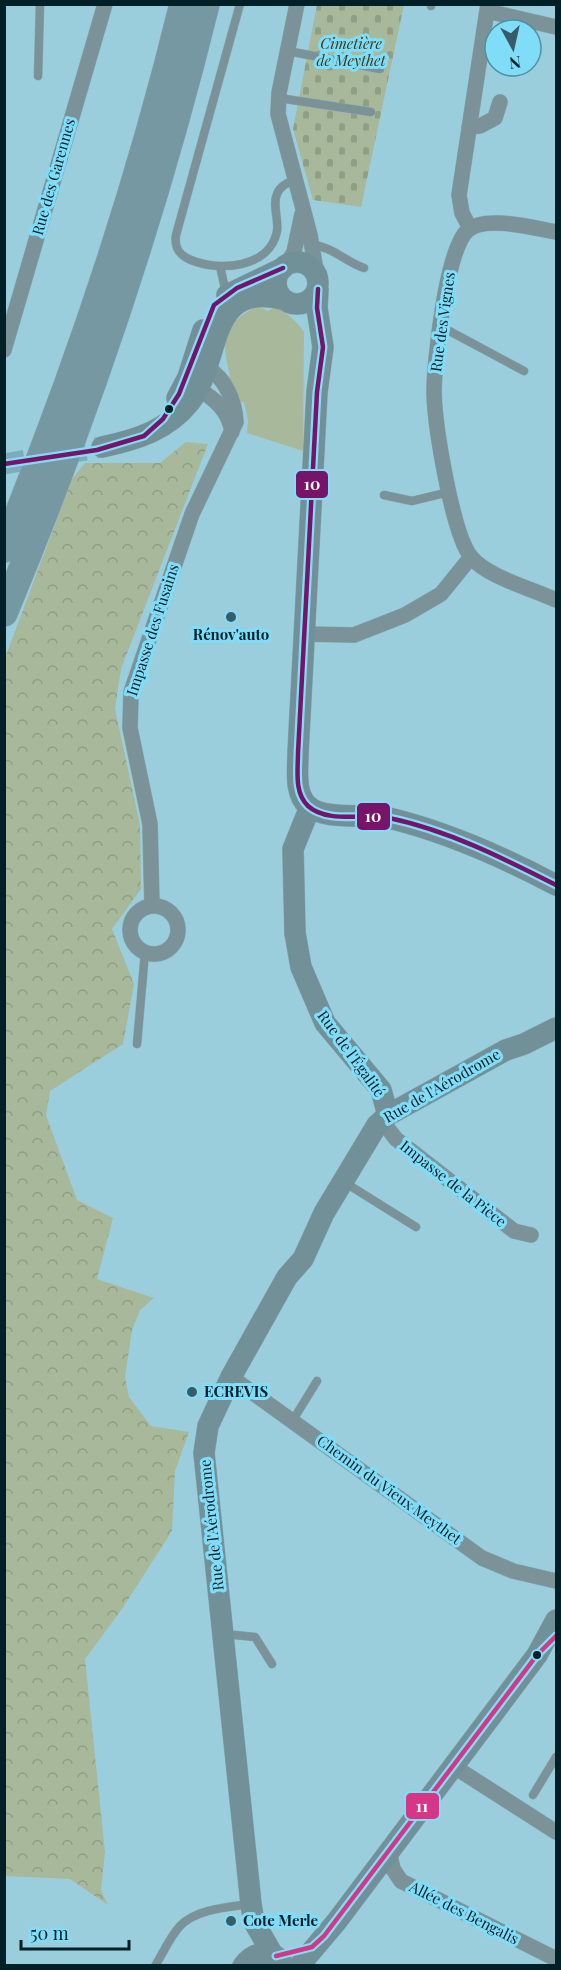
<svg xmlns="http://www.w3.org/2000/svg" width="561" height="1970" font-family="'Playfair Display',serif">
  <defs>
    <pattern id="forest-crowns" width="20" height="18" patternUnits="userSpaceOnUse" patternTransform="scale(1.5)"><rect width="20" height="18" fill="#a8b89a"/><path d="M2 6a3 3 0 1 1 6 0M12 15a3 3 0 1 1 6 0" fill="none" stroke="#8f9e85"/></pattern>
    <pattern id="cemetery-stones" width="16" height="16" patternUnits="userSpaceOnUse" patternTransform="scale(1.5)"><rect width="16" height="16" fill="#a8b89a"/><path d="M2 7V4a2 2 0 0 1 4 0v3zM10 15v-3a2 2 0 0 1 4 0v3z" fill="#8f9e85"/></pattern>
  </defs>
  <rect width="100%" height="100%" fill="#9bcedd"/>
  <!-- green -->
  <path fill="#a8b89a" d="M258 306 268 311 275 307C288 314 296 320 304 332L303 451 247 433 248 420 244 402 238 403 226 379 230 375C220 340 224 322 258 306Z"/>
  <!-- forest -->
  <path fill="url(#forest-crowns)" d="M186 442 208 444 121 669 115 709 140 825 141 889 112 929 134 984 123 1044 50 1091 46 1115 77 1200 113 1218 97 1279 154 1298 140 1310 132 1330 125 1377 129 1397 151 1426 189 1432 175 1471 172 1531 122 1609 85 1659 105 1852 101 1890 108 1905 70 1879 5 1876V658L72 479 85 463H160Z"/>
  <!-- cemetery -->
  <path fill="url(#cemetery-stones)" d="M317 5H404L361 207 313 200 293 129Z"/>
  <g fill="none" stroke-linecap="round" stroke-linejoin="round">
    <!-- secondary-tunnel -->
    <path stroke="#7cabb9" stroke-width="21" stroke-dasharray="21 10" stroke-linecap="butt" d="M4 464 102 447"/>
    <!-- lane casing -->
    <g stroke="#85acb6" stroke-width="9">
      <path id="lane" d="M240 4 176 235C174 248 179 255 191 260 220 272 270 268 277 231 279 219 272 205 277 194 280 186 287 183 295 180
        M431 6V4
        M288 51 380 69
        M38 76 40 4
        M279 98 371 112
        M312 245C331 246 346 262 364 268
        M220 266 226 293
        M440 326 524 371
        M384 495 412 501 449 492
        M137 1044 145 952
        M344 1182 416 1227
        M293 1420 317 1381
        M224 1634 255 1637 272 1664
        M533 1795 556 1757
        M155 1966C163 1953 170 1937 180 1926 196 1909 229 1907 251 1904"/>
    </g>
    <!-- street casing -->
    <g stroke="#85acb6" stroke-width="16">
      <path id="street" d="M297 4 279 93 278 114 310 235 317 276
        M487 11 556 27
        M469 127 480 126 495 118 500 102
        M470 228 462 213 459 195 488 4
        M556 232C534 228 486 215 468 230 446 248 434 363 434 393 435 426 452 533 471 557 487 577 533 589 556 600
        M287 264 294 252 302 214
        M4 350 105 4
        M197 380 198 389C215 399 229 411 232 432
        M304 634 354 635 405 615 441 594 471 557
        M152 906 150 824 130 728 131 692 192 514 236 422C235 403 226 378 208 369
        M130 930a24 24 0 1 1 48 0a24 24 0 1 1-48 0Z
        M382 1121 396 1139 514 1231 531 1235
        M231 1377 482 1558 513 1571 556 1581
        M453 1766 556 1832
        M389 1851 393 1869 401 1881 556 1959"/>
    </g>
    <!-- secondary casing -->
    <g stroke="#85acb6" stroke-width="22">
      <path id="secondary" d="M276 283a21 21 0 1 1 42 0a21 21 0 1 1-42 0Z
        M318 289 317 308 323 347 317 392 298 753C298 770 294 793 308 806 325 821 367 813 389 818 447 832 505 858 556 885
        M227 295 283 268
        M177 398 188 377 203 330
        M102 447C136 440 168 430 190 402 222 361 206 281 282 299
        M310 807 293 849 295 933 301 967 325 1023 381 1090 388 1115
        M273 1955 254 1922 251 1904 204 1453 208 1426 231 1377 287 1277 303 1259 324 1213 377 1125 388 1115 506 1050 524 1044 556 1028
        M243 1966C253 1952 268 1949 281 1960
        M299 1966 337 1921 537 1655 556 1620"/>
    </g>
    <!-- highway casing -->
    <g stroke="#85acb6" stroke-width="28">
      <path id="highway" d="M4 549C76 373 138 189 183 4
        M4 613C86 416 155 212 206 4"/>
    </g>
    <!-- lane -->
    <use href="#lane" stroke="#7a9298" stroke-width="8"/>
    <!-- street -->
    <use href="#street" stroke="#7a9298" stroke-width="15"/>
    <!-- secondary -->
    <use href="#secondary" stroke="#729098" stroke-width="21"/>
    <!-- highway -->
    <use href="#highway" stroke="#7698a3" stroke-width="27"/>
    <!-- bus-1 casing -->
    <g stroke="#80ddf8" stroke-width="9">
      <path id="bus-1" d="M318 289 317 308 323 347 317 392 298 753C298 770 294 793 308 806 328 824 365 813 389 818 447 830 503 858 556 885
        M4 464 97 450 144 436 163 419 179 394 214 305 237 288 283 268"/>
    </g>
    <!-- bus-2 casing -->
    <g stroke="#80ddf8" stroke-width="9">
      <path id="bus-2" d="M276 1956 312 1947 324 1936 537 1655 556 1636"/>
    </g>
    <!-- bus-1 -->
    <use href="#bus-1" stroke="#771469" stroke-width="4.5"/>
    <!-- bus-2 -->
    <use href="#bus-2" stroke="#d53685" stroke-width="4.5"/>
  </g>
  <!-- markers -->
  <g fill="#011f27" stroke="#80ddf8" stroke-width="2">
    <circle cx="169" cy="409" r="5"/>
    <circle cx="537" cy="1655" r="5"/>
  </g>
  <g fill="#375c67" stroke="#80ddf8" stroke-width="2">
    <circle cx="231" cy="617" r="6"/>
    <circle cx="192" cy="1392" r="6"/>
    <circle cx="231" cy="1921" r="6"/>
  </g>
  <g text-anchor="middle" stroke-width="6" stroke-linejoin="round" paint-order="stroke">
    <!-- park labels -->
    <g font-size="15" font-style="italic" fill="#3e3818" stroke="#80ddf8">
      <text x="351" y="49">Cimetière<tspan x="351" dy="17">de Meythet</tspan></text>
    </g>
    <!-- street labels -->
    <g font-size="15" fill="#011f27" stroke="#80ddf8">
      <text transform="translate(54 177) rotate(-74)" y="5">Rue des Garennes</text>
      <text transform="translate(443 322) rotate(-82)" y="5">Rue des Vignes</text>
      <text transform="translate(153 630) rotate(-72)" y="5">Impasse des Fusains</text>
      <text transform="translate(351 1054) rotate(54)" y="5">Rue de l'Égalité</text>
      <text transform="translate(442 1086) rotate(-30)" y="5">Rue de l'Aérodrome</text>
      <text transform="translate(453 1184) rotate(38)" y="5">Impasse de la Pièce</text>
      <text transform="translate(389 1490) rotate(36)" y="5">Chemin du Vieux Meythet</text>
      <text transform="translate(212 1525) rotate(-96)" y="5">Rue de l'Aérodrome</text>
      <text transform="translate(464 1913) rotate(27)" y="5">Allée des Bengalis</text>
    </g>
    <!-- poi labels -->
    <g font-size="15" font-weight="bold" fill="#011f27" stroke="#80ddf8" text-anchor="start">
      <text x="231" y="640" text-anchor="middle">Rénov'auto</text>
      <text x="204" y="1397">ECREVIS</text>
      <text x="243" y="1926">Cote Merle</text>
    </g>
  </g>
  <g stroke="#80ddf8" stroke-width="2">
    <rect x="295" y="470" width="34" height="29" rx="6" fill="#771469"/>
    <rect x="356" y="802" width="35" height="29" rx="6" fill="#771469"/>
    <rect x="405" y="1792" width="35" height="28" rx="6" fill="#d53685"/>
  </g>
  <g font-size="16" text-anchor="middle" font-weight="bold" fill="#fff">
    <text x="312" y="490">10</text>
    <text x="373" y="822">10</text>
    <text x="422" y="1812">11</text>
  </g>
  <!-- border -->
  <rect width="561" height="1970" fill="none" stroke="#011f27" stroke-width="12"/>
  <!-- north arrow -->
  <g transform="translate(513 48) rotate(172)"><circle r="28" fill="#80ddf8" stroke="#4d91a4" stroke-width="1.5"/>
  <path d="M0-4.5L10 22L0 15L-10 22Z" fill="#375c67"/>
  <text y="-9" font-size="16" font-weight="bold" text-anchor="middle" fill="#011f27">N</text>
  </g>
  <!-- scale -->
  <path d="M21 1940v9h108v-9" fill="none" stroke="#011f27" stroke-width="3"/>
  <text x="30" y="1940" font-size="18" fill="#011f27" stroke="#80ddf8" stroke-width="4.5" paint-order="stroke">50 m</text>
</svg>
